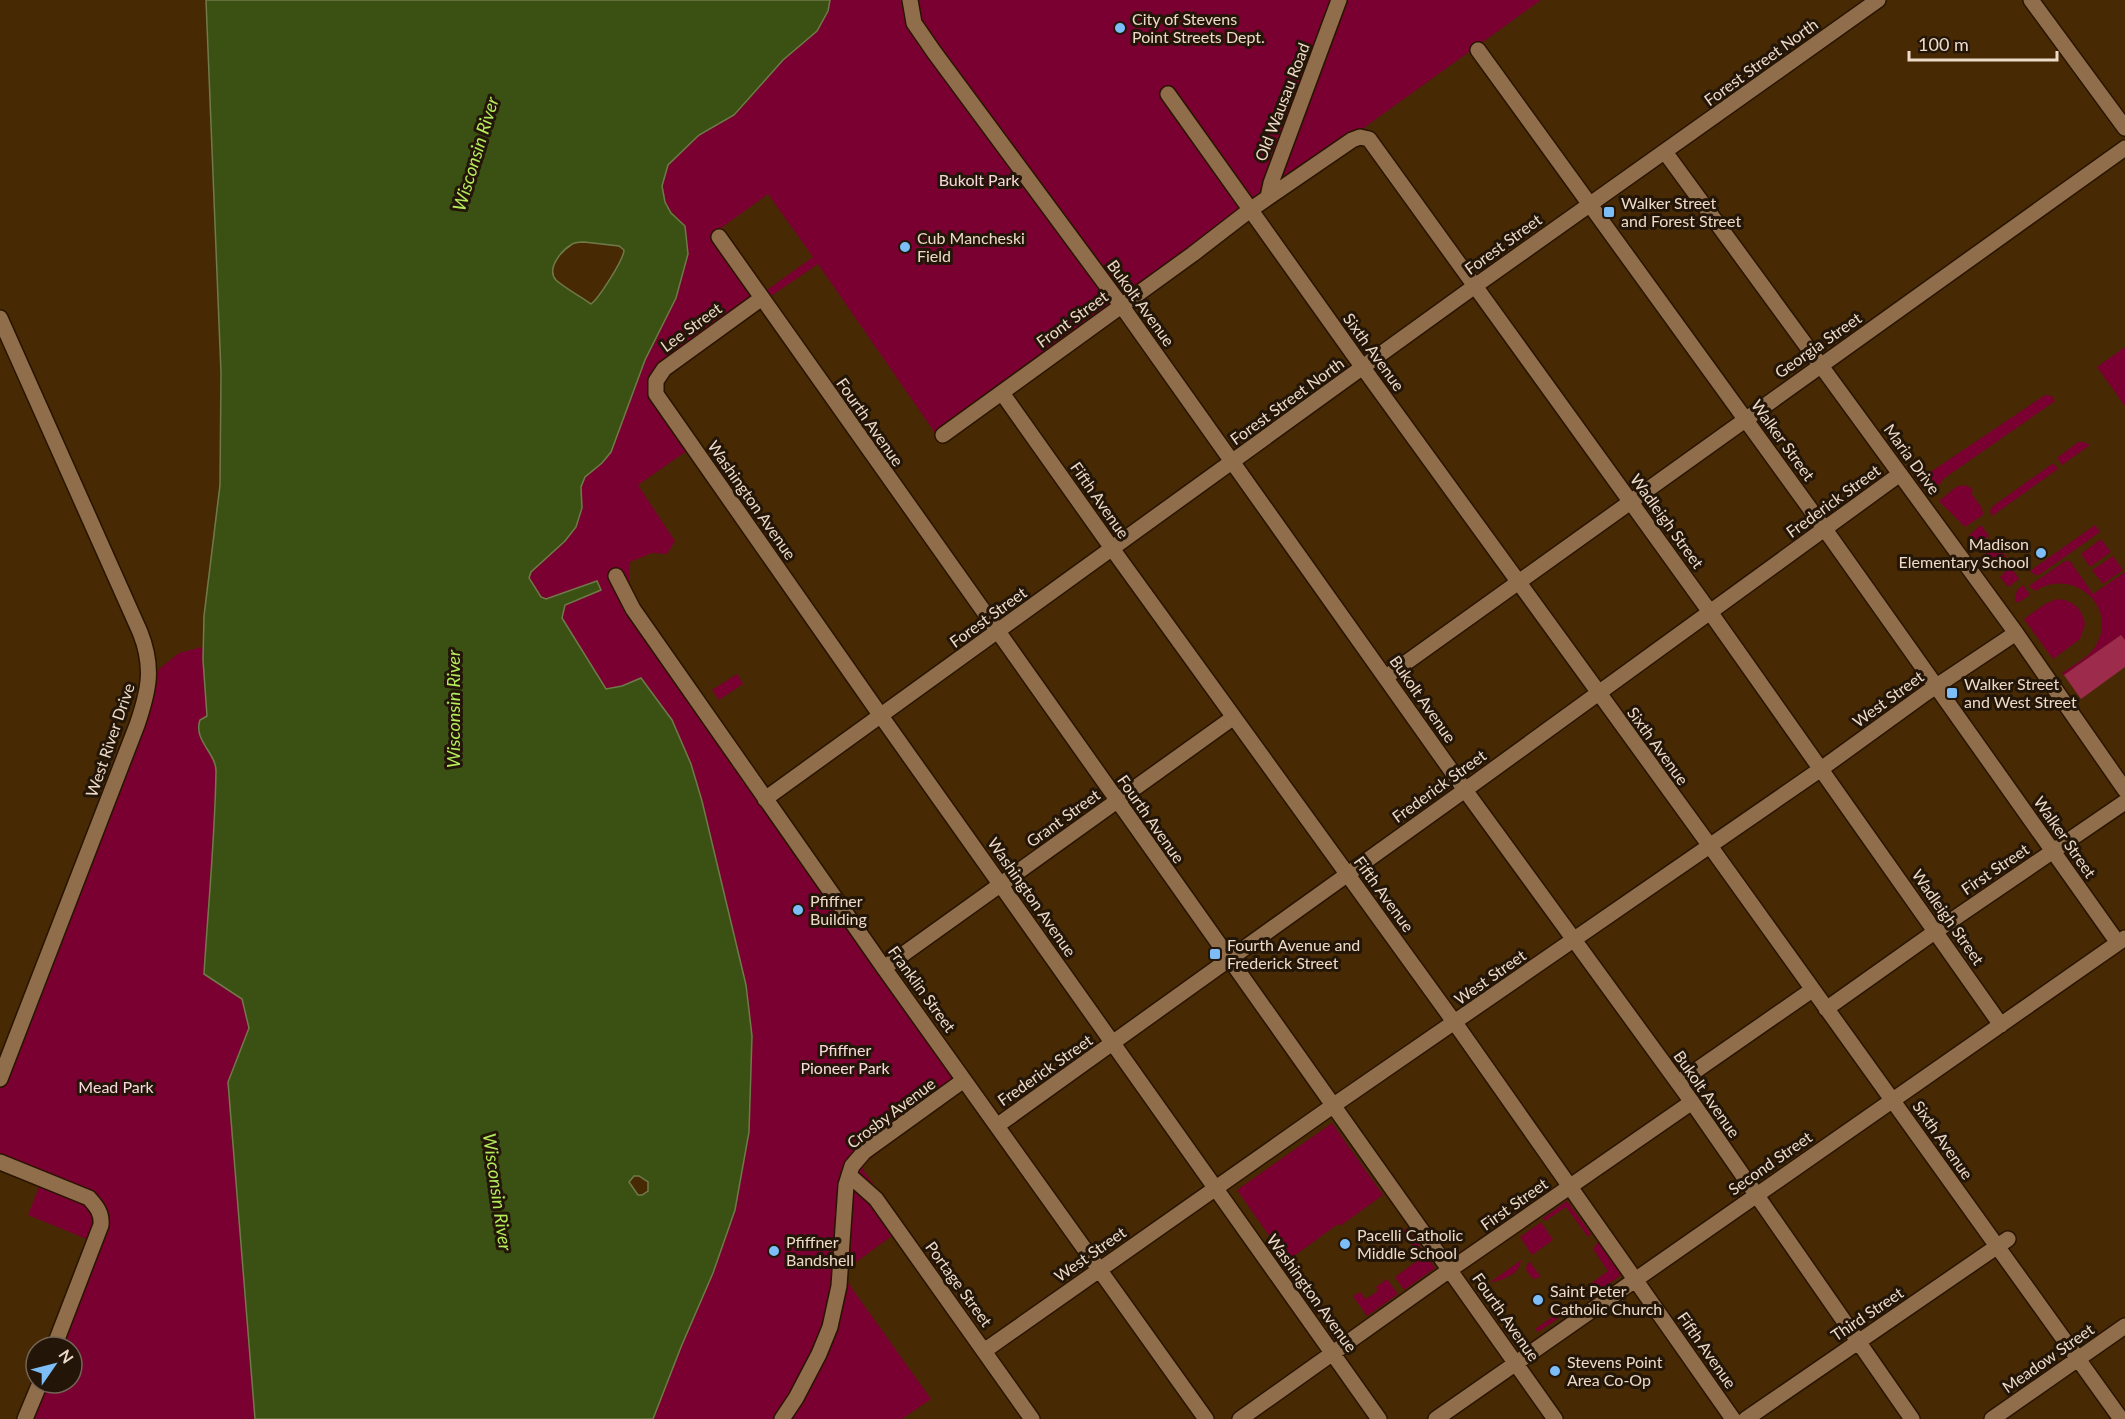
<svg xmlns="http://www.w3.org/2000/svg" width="2125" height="1419" font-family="Lato,sans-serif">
  <rect width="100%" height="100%" fill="#472a04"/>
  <!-- green -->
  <path fill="#7a0031" d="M830 0H1541L1365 127 1362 131 940 440 818 264 768 298 764 292 813 257 768 194 721 228 751 293 750 297 651 379 688 450 638 485 675 541 667 554 652 553 630 562C626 582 633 597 644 614L973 1081 866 1162 863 1167 864 1171 904 1227 848 1268 846 1280 931 1399 902 1419H653L681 1347 713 1273 735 1211 749 1133 752 1036 746 985 702 801 691 764 672 720 642 678 622 686 606 689 562 618 565 605 601 590 546 599 541 597 529 578 531 572 565 541 585 477 602 463 611 452 645 360 657 339 678 218C645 188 670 157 698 136 709 127 723 124 734 115 749 103 760 85 773 70 791 51 825 28 830 0Z
    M2125 347V406L2097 367Z
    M2045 395 2052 396 2055 401 1943 479C1940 486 1931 491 1923 488L1920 483 1923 477Z
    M2078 442H2084L2090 445 2062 465 2057 458Z
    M2052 464H2054L2058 469 1992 516 1990 511 1993 506Z
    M1963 485 1970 487 1973 491 1971 493 1982 508 1983 515 1965 527 1939 501 1956 487Z
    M1981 525 1989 536 1978 545 1969 535Z
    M2095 525 2100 532 2039 575H2035L2030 571Z
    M2101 539 2111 552 2090 567 2081 554Z
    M1995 541 2009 561 1998 569 1996 568 1984 551V549Z
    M2113 556 2123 570 2103 584 2092 570Z
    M2065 561H2070L2093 594 2125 572V640L2121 635 2064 675 2062 673C2072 666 2084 660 2092 651 2123 612 2076 565 2035 591L2029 586Z
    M2010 566 2019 579 2008 587 2000 577Z
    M2023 585 2030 595 2017 603 2015 599 2017 590Z
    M2057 599C2073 600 2082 608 2085 624L2080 639 2053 659 2024 619 2045 604Z
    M210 645 242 999 249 1028 228 1082 255 1419H25L40 1383H72V1347H54L94 1242 28 1215 42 1179 0 1162V1079L159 669 179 653Z
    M737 674 743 684 719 700 712 690Z
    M1332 1123 1383 1195 1340 1226 1338 1224 1287 1261 1237 1190Z
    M1567 1201 1591 1234 1588 1237 1566 1207 1545 1221 1543 1218Z
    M1541 1222 1553 1240 1532 1255 1520 1237Z
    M1407 1228 1435 1268 1404 1290 1395 1277 1421 1258 1402 1231Z
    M1598 1242 1621 1275 1594 1295 1591 1292 1590 1284 1608 1271 1593 1249Z
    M1521 1260C1520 1275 1502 1280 1489 1283Z
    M1530 1262 1541 1277 1533 1279 1526 1270 1527 1264Z
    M1387 1279 1398 1294 1367 1316 1353 1296 1360 1292 1366 1299 1378 1291 1376 1287Z
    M1562 1310 1565 1314 1538 1332 1535 1329Z"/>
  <!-- forest -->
  <path fill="#9d2b4c" d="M2121 635 2125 640V667L2081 699 2064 675Z"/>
  <!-- water -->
  <path fill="#3a5113" stroke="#707a49" stroke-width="1.5" fill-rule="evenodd" d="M206 0H830L828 11 817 31 783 60 734 115 699 135 668 165 662 186 665 202 671 213 685 226 688 254 676 298 645 360 611 452 602 463 585 477 581 487 582 508 576 527 565 541 531 572 529 578 541 597 546 599 597 581 601 590 565 605 562 618 606 689 622 686 641 678 672 720 691 764 702 801 746 985 752 1036 749 1132 735 1210 713 1273 681 1347 653 1419H255L228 1082 249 1028 242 999 204 974C208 907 215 839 216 771 216 753 193 740 200 720L207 716 203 660 204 616 220 485 221 373ZM584 242 619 246 624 250C624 259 599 298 591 304 584 299 562 286 556 280 546 269 561 251 571 245 574 242 579 242 584 242ZM634 1176H639L648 1182V1191L642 1195H638L629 1182Z"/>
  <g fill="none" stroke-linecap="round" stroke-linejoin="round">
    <!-- minor casing -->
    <g stroke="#291400" stroke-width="18">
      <path id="minor" d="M910 0 914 23 934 52 1121 305 1465 790 1692 1102 1912 1419
        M2031 0 2125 128
        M1478 50 1824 528 2118 943
        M1168 94 1356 358 1710 846 2121 1419
        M1665 152 2016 633 2125 790
        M1268 197 1271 183 1339 0
        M719 237 1555 1419
        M762 298 664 369 656 381V394L881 716 1379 1419
        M0 318 140 632C154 667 149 690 137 725L0 1079
        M1002 393 1121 561 1460 1030 1733 1419
        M943 435 1193 254 1250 210 1352 140 1360 137 1369 139 1710 612 2001 1025
        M616 576 633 609 884 968 1206 1419
        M1386 677 2125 148
        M765 799 1475 286 1878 0
        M884 968 1234 717
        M1826 1009 1936 931 2125 802
        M1678 1083 1812 990
        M998 1125 1465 790 1900 474
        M0 1162 89 1198C97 1207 102 1213 101 1225L54 1347
        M849 1175 876 1199 1032 1419
        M984 1351 1334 1105 1821 769 1926 693 2016 633
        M25 1419 40 1383
        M782 1419 796 1398 819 1354 830 1327 839 1286 846 1185 852 1166 864 1152 964 1080
        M1240 1419 1451 1269 1692 1102
        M1436 1419 2125 938
        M1746 1419 2008 1239
        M1992 1419 2125 1326"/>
    </g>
    <!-- minor -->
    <use href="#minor" stroke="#906e4b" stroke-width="15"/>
  </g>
  <!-- markers -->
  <g fill="#7dbef9" stroke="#231608" stroke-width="2">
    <circle cx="1120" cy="28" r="6"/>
    <rect x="1603" y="206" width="12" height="12" rx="3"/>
    <circle cx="905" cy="247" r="6"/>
    <circle cx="2041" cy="553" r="6"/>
    <rect x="1946" y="687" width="12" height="12" rx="3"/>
    <circle cx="798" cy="910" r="6"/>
    <rect x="1209" y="948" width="12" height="12" rx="3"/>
    <circle cx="1345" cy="1244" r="6"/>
    <circle cx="774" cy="1251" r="6"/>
    <circle cx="1538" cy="1300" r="6"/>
    <circle cx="1555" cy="1371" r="6"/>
  </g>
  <g text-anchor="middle" stroke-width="6" stroke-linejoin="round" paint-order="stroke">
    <!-- poi labels -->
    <g font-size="16" fill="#eddac8" stroke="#231608" text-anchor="start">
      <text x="1132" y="25">City of Stevens<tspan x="1132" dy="18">Point Streets Dept.</tspan></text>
      <text x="1621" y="209">Walker Street<tspan x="1621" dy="18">and Forest Street</tspan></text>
      <text x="917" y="244">Cub Mancheski<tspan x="917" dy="18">Field</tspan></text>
      <text x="2029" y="550" text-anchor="end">Madison<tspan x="2029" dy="18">Elementary School</tspan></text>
      <text x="1964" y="690">Walker Street<tspan x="1964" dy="18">and West Street</tspan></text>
      <text x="810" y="907">Pfiffner<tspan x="810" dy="18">Building</tspan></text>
      <text x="1227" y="951">Fourth Avenue and<tspan x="1227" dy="18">Frederick Street</tspan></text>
      <text x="1357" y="1241">Pacelli Catholic<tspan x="1357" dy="18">Middle School</tspan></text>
      <text x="786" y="1248">Pfiffner<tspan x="786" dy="18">Bandshell</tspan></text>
      <text x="1550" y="1297">Saint Peter<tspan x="1550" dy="18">Catholic Church</tspan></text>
      <text x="1567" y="1368">Stevens Point<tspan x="1567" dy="18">Area Co-Op</tspan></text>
    </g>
    <!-- street labels -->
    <g font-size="16" fill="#eddac8" stroke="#231608">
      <text transform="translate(1761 62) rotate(-36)" y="6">Forest Street North</text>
      <text transform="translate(1282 102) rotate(-69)" y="6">Old Wausau Road</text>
      <text transform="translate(1503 244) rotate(-36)" y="6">Forest Street</text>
      <text transform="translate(1141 303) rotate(54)" y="6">Bukolt Avenue</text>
      <text transform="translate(1072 319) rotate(-36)" y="6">Front Street</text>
      <text transform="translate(691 327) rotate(-36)" y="6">Lee Street</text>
      <text transform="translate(1818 345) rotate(-35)" y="6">Georgia Street</text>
      <text transform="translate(1374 352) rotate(54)" y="6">Sixth Avenue</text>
      <text transform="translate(1287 401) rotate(-36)" y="6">Forest Street North</text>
      <text transform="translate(870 422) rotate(55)" y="6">Fourth Avenue</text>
      <text transform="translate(1783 440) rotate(54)" y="6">Walker Street</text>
      <text transform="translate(1912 459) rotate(54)" y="6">Maria Drive</text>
      <text transform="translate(752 500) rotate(55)" y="6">Washington Avenue</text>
      <text transform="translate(1100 500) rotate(55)" y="6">Fifth Avenue</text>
      <text transform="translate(1833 501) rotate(-36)" y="6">Frederick Street</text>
      <text transform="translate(1667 521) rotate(54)" y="6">Wadleigh Street</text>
      <text transform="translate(988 617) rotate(-36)" y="6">Forest Street</text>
      <text transform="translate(1423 699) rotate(55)" y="6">Bukolt Avenue</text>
      <text transform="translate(1888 699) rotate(-36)" y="6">West Street</text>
      <text transform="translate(110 740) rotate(-71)" y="6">West River Drive</text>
      <text transform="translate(1658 746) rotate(54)" y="6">Sixth Avenue</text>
      <text transform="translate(1439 786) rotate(-36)" y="6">Frederick Street</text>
      <text transform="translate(1063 818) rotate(-36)" y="6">Grant Street</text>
      <text transform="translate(1151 819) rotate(55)" y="6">Fourth Avenue</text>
      <text transform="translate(2065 837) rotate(55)" y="6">Walker Street</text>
      <text transform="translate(1995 869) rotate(-34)" y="6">First Street</text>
      <text transform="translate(1384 894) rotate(54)" y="6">Fifth Avenue</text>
      <text transform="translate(1032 897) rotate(55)" y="6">Washington Avenue</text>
      <text transform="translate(1948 917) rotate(55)" y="6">Wadleigh Street</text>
      <text transform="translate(1490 977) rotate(-35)" y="6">West Street</text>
      <text transform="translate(922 989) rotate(54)" y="6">Franklin Street</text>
      <text transform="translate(1045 1070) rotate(-35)" y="6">Frederick Street</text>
      <text transform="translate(1707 1094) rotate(55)" y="6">Bukolt Avenue</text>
      <text transform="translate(891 1113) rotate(-37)" y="6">Crosby Avenue</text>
      <text transform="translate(1943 1140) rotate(55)" y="6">Sixth Avenue</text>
      <text transform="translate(1770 1163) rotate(-35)" y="6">Second Street</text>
      <text transform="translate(1514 1204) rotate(-35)" y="6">First Street</text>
      <text transform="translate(1090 1254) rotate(-35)" y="6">West Street</text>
      <text transform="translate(959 1284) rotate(54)" y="6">Portage Street</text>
      <text transform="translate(1312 1293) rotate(54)" y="6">Washington Avenue</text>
      <text transform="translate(1867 1314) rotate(-34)" y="6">Third Street</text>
      <text transform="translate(1506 1317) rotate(55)" y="6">Fourth Avenue</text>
      <text transform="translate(1707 1350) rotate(55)" y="6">Fifth Avenue</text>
      <text transform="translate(2048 1358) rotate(-35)" y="6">Meadow Street</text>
    </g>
    <!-- park labels -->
    <g font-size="16" fill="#f9d9de" stroke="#231608">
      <text x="979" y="186">Bukolt Park</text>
      <text x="845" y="1056">Pfiffner<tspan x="845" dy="18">Pioneer Park</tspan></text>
      <text x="116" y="1093">Mead Park</text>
    </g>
    <!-- water labels -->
    <g font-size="18" font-style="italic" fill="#b5ec5c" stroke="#231608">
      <text transform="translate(476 154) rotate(-73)" y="6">Wisconsin River</text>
      <text transform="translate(454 709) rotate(-90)" y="6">Wisconsin River</text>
      <text transform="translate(497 1192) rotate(82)" y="6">Wisconsin River</text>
    </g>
  </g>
  <!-- north arrow -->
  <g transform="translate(54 1365) rotate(55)"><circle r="28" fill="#231608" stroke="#746455" stroke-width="1.5"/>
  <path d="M0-4.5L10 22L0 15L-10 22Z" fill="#7dbef9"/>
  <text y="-9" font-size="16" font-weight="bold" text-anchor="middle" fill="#eddac8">N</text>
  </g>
  <!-- scale -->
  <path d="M1909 51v9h148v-9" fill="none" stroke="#eddac8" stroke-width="3"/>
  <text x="1918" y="51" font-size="18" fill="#eddac8" stroke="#231608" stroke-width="4.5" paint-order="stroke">100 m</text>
</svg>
